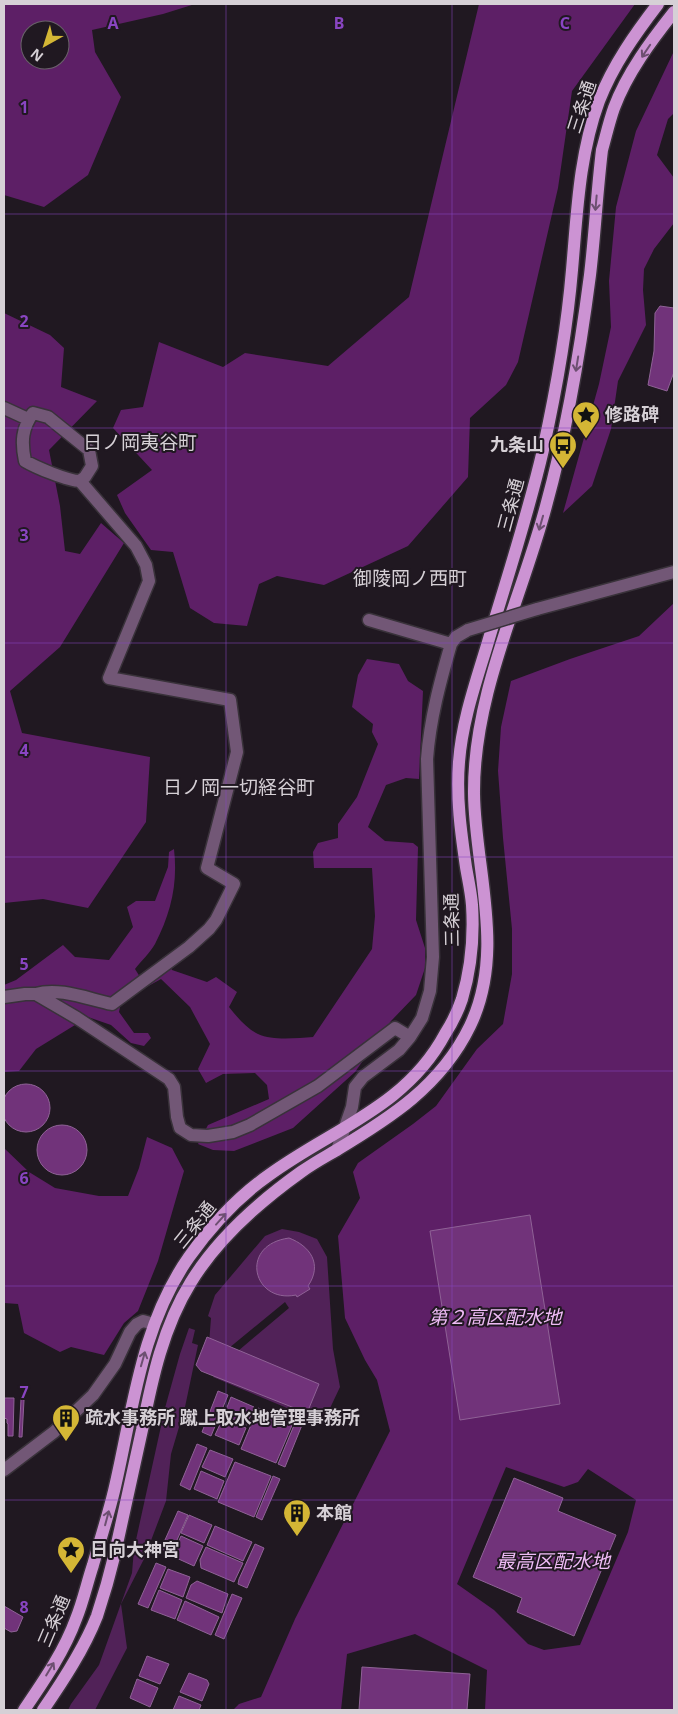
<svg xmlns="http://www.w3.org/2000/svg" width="678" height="1714" font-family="'Noto Sans','Noto Sans JP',sans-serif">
  <rect width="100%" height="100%" fill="#201821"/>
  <!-- green -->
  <path fill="#512258" d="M282 1229 299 1232 317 1239 327 1257 333 1349 340 1387 323 1423 213 1377 225 1362 289 1308 285 1302 212 1362 209 1344 211 1318 208 1316 215 1295 265 1236Z
    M189 1328 195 1330 192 1343 198 1345 185 1407 171 1454 166 1501 144 1559 121 1604 127 1648 95 1710H68L71 1704 99 1665 132 1573 134 1549 165 1408 180 1354Z"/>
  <!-- forest -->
  <path fill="#5d1f66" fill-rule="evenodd" d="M4 4H195L163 14 92 30 95 52 121 97 88 175 44 207 4 195ZM30 30H60V60H30Z
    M479 4H635L572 91 558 188 518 362 506 385 470 418 468 477 408 546 324 585 277 576 259 584 247 626 214 623 190 608 173 552 151 550 125 513 117 495 152 470 113 428 121 410 143 407 159 342 223 367 245 353 328 366 409 297Z
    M674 51V113L668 119 657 155 674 178V223L654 249 644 269 643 290 646 325 618 381 611 429 592 486 563 513 599 384 611 327 609 281 616 207 636 131Z
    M4 313 50 335 64 348 61 387 97 401 49 450 60 506 65 551 80 554 101 523 124 543 60 647 10 691 22 733 150 757 146 822 88 908 43 899 4 903Z
    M674 603V1710H485L487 1670 415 1634 347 1654 341 1710H233L239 1704 261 1697 295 1619 390 1431 377 1380 365 1360 345 1318 338 1236 360 1198 353 1172 358 1163 413 1124 436 1106 477 1049 503 1024 512 974V929L503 838 498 771 501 727 511 681 570 659 639 636ZM506 1467 564 1487 578 1482 588 1469 636 1500 628 1532 580 1645 544 1650 528 1644 494 1610 457 1584Z
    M367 659 399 664 408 681 423 691 419 779 406 778 386 785 368 827 385 841 413 843 418 847 416 920 425 948V968L416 995 391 1021 355 1072 293 1128 234 1151 213 1150 198 1144 208 1125 269 1099 267 1085 255 1073 223 1074 206 1083 198 1069 210 1044 190 1007 161 979 143 989 124 987 119 1012 134 1033H148L151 1038 144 1046 131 1043 111 1025 88 1017 36 1049 19 1071 4 1072V985L16 980 63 945 75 957 109 960 133 927 127 907 136 901H155L168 867 169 852 174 849C178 884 171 913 155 944 150 953 141 961 135 969L140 977 166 955 172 970 207 982 216 977 237 992 229 1007C237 1017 247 1029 258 1034 273 1041 297 1038 313 1037L372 949 375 916 372 868H314L313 852 318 843 338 838V824L357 797 378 744 372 732 373 724 352 707 358 675Z
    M147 1137 172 1148 184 1171 158 1261 138 1311 124 1323 104 1355 71 1347 60 1352 24 1333 18 1304 4 1303V1148L29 1172 55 1188 99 1196H128L139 1168Z"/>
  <!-- water -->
  <path fill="#71337a" stroke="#8f6296" d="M660 306 674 308V372L667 391 648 385 654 351 655 313Z
    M2 1108a24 24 0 1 1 48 0a24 24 0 1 1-48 0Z
    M37 1150a25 25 0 1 1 50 0a25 25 0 1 1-50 0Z
    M530 1215 560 1404 460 1420 430 1231Z
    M289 1238C310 1246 323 1264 308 1286L310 1289 297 1297 296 1295C253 1304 238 1245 289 1238Z
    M207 1337 319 1384 307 1413 201 1371 196 1365Z
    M218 1391 228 1395 211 1436 202 1432Z
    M231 1397 254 1407 247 1425 224 1415Z
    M4 1398H14L13 1436H8V1424L7 1423V1419L4 1418Z
    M21 1399 24 1400 22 1437H19Z
    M258 1408 293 1423 276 1463 241 1449Z
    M223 1418 246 1428 239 1445 215 1435Z
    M295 1423 302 1425 285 1467 278 1464Z
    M197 1444 207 1448 190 1490 180 1485Z
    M210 1450 233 1459 225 1477 202 1467Z
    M235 1462 271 1476 254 1517 218 1502Z
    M201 1471 224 1481 217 1499 194 1489Z
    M273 1476 280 1479 262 1520 256 1517Z
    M514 1478 563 1498 558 1511 616 1535 574 1636 517 1612 522 1598 473 1577Z
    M178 1511 188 1515 170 1556 160 1551Z
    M189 1515 212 1525 204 1543 181 1533Z
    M215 1526 252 1542 243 1561 207 1545Z
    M181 1536 203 1546 194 1566 172 1556Z
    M255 1544 264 1548 247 1588 238 1584 239 1579Z
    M206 1547 243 1563 234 1582 201 1568 200 1560Z
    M156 1563 166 1567 148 1608 138 1604Z
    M168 1569 190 1577 183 1597 160 1588Z
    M197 1581 228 1594 222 1613 186 1598 191 1585Z
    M159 1590 182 1600 175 1619 151 1610Z
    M232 1594 242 1598 224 1639 215 1635Z
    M185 1601 219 1617 211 1635 177 1620Z
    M4 1606 23 1617 17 1631 11 1632 4 1628Z
    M147 1656 169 1664 160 1684 139 1676Z
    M362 1667 470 1674 467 1710H359Z
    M189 1673 207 1680 209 1684 202 1701 180 1692Z
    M137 1679 158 1688 150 1707 130 1698Z
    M179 1696 201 1705 199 1710H173Z"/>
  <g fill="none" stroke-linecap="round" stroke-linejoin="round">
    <!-- minor casing -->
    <g stroke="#39323a" stroke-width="15">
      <path id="minor" d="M4 408 28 419
        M537 609 674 572
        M369 620 451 644
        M36 994C59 987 88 999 112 1004L189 947 209 929 216 920 234 884 207 868 237 752 230 700 109 678 149 581 146 565 136 546 80 481C68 481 35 467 25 461 21 442 22 428 33 413L48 417 89 450 92 466 85 477 80 481
        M4 997 25 994H36L77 1018 169 1079 174 1087 177 1117 180 1128 191 1135 208 1136 233 1132 250 1125 318 1086 395 1028 410 1037
        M337 1150 352 1107 355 1087 363 1077 399 1050 410 1037 422 1018 430 991 433 957 427 759C430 719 440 682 451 644L456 637 468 630
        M4 1470 54 1432 93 1395 115 1364 130 1332 137 1324 143 1321 154 1324"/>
    </g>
    <!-- major casing -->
    <g stroke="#39323a" stroke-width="15">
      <path id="major" d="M24 1710C43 1682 64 1652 76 1619 83 1602 87 1583 93 1565 100 1540 108 1516 114 1491 133 1411 140 1327 189 1257 211 1226 239 1196 269 1175 332 1129 406 1107 445 1034 452 1023 458 1011 462 999 471 969 474 936 472 905 471 892 468 879 466 867 461 833 456 797 459 762 462 721 476 682 488 642 507 578 528 515 543 450 556 391 567 330 572 270 577 214 579 155 599 101 613 65 635 34 658 4
        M43 1710C63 1681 84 1649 97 1616 104 1595 110 1574 115 1553 124 1512 133 1471 142 1430 152 1379 163 1327 191 1282 218 1238 259 1202 301 1172 312 1164 323 1158 335 1151 390 1118 441 1086 470 1026 506 951 475 870 474 794 473 694 521 600 546 506 567 430 580 352 590 275 595 233 597 191 602 150 606 136 609 122 614 108 627 73 651 41 674 12"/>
    </g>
    <!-- minor -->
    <use href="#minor" stroke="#725776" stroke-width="12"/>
    <!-- major -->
    <use href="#major" stroke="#cc93d3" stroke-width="12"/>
    <!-- minor-bridge casing -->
    <g stroke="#39323a" stroke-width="15" stroke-linecap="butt">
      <path id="minor-bridge" d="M468 630 537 609"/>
    </g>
    <!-- minor-bridge -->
    <use href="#minor-bridge" stroke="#725776" stroke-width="12"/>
  </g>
  <!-- one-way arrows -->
  <defs><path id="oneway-shaft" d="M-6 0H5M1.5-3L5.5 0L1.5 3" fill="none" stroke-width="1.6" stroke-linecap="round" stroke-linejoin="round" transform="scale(1.25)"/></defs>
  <g stroke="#6d4f71">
    <use href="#oneway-shaft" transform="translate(646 51) rotate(124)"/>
    <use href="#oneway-shaft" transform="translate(596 203) rotate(95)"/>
    <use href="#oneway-shaft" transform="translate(577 364) rotate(99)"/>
    <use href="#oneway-shaft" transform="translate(541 523) rotate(106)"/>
    <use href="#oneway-shaft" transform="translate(221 1219) rotate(-48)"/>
    <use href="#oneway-shaft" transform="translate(143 1359) rotate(-74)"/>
    <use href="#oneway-shaft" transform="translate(107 1518) rotate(-75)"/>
    <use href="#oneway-shaft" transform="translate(50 1669) rotate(-59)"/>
  </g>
  <!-- grid -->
  <path fill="none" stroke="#8945c2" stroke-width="1" stroke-opacity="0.55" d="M226 4V1710M452 4V1710M4 214H674M4 428H674M4 643H674M4 857H674M4 1071H674M4 1286H674M4 1500H674"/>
  <!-- icons -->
  <defs>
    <g id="sight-pin" transform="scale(1.4375)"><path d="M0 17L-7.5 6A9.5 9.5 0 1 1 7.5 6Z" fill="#d4b635" stroke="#201821"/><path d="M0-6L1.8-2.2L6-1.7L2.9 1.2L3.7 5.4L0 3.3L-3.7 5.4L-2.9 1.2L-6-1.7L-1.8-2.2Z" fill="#111"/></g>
    <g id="bus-pin" transform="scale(1.4375)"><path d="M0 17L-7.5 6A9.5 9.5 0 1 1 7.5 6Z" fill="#d4b635" stroke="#201821"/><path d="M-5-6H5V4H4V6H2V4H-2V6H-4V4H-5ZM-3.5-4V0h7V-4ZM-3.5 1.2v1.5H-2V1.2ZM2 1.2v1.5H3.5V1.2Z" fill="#111"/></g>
    <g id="building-pin" transform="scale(1.4375)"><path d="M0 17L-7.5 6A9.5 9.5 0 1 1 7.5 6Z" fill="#d4b635" stroke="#201821"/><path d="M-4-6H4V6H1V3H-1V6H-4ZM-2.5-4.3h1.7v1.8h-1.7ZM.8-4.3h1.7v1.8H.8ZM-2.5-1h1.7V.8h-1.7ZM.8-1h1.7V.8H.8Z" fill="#111"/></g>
  </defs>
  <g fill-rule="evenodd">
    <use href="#sight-pin" x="586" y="415"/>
    <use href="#bus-pin" x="563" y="445"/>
    <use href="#building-pin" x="66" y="1418"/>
    <use href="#building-pin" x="297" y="1513"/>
    <use href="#sight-pin" x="71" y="1550"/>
  </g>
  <g text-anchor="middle" stroke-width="4" stroke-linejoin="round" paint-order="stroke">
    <!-- street labels -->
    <g font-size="18" fill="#d6d0d6" stroke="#201821">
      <text transform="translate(582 107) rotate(-72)" y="6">三条通</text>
      <text transform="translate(511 505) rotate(-75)" y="6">三条通</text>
      <text transform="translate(452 920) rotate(-91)" y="6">三条通</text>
      <text transform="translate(195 1225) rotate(-51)" y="6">三条通</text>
      <text transform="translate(54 1621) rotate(-67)" y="6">三条通</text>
    </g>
    <!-- poi labels -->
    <g font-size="18" font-weight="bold" fill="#d6d0d6" stroke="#201821" text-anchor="start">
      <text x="605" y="421">修路碑</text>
      <text x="544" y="451" text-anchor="end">九条山</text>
      <text x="85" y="1424">疏水事務所 蹴上取水地管理事務所</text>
      <text x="316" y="1519">本館</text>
      <text x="90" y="1556">日向大神宮</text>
    </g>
    <!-- neighbourhood labels -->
    <g font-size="19" fill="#d6d0d6" stroke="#201821">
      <text x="140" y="449">日ノ岡夷谷町</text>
      <text x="410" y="585">御陵岡ノ西町</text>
      <text x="239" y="794">日ノ岡一切経谷町</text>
    </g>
    <!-- water labels -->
    <g font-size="19" font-style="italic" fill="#eebbf5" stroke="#201821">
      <text x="495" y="1324">第２高区配水地</text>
      <text x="553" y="1568">最高区配水地</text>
    </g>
  </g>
  <g font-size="16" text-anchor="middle" font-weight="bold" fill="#8945c2" stroke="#201821" stroke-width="4" stroke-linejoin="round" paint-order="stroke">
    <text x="113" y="29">A</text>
    <text x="339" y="29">B</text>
    <text x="565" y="29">C</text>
    <text x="24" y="113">1</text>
    <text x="24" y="327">2</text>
    <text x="24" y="541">3</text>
    <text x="24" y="756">4</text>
    <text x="24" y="970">5</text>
    <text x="24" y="1184">6</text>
    <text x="24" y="1398">7</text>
    <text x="24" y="1613">8</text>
  </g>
  <!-- border -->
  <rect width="678" height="1714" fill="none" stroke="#d6d0d6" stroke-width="10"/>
  <!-- north arrow -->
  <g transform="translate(45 45) rotate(219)"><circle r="24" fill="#201821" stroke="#696269"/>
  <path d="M0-4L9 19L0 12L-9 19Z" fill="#d4b635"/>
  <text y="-8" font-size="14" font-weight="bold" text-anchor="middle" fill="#d6d0d6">N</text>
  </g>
</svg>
